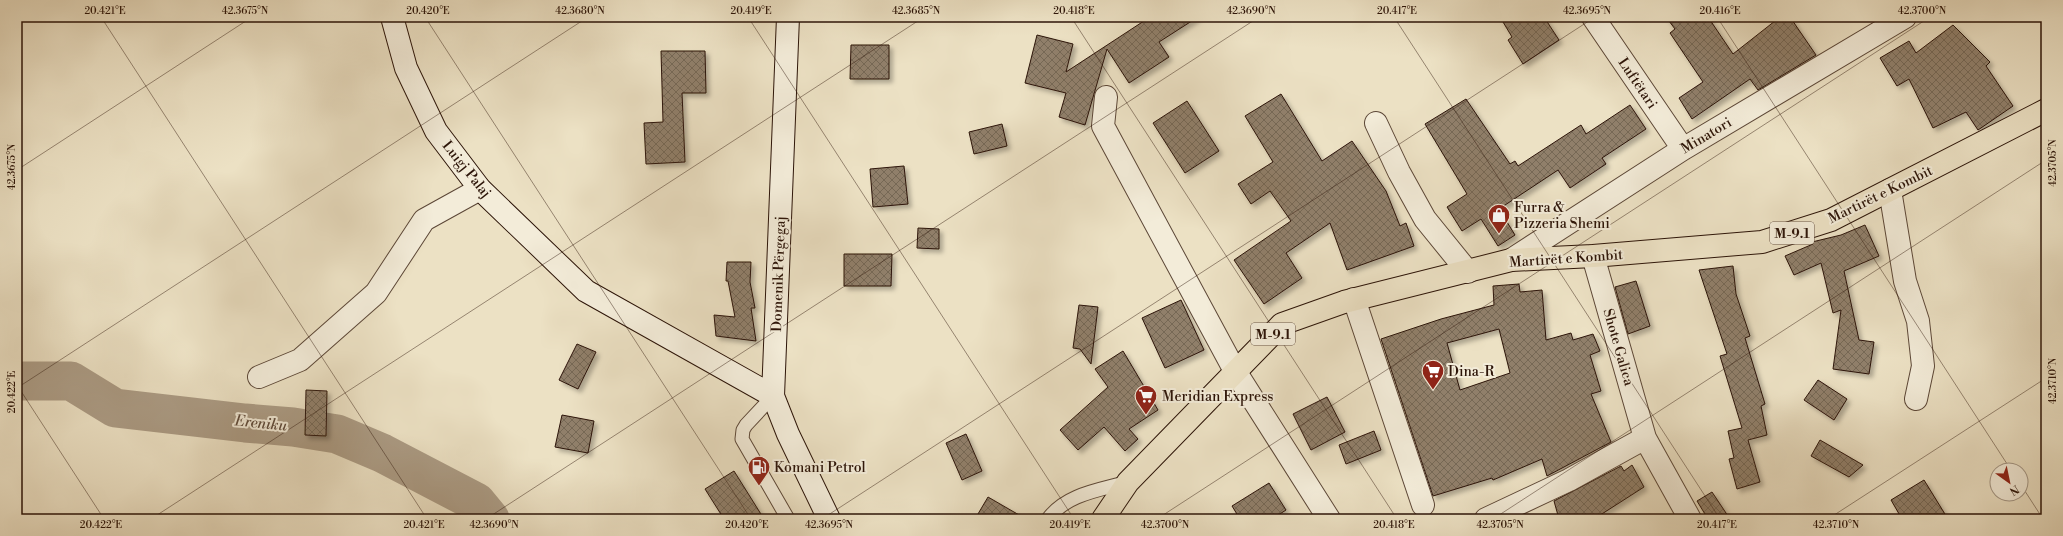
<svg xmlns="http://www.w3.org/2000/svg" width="2063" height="536" font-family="'Libre Bodoni',serif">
  <defs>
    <pattern id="building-cross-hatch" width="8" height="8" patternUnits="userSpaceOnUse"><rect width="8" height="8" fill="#907f6a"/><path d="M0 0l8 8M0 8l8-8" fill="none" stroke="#766755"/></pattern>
    <filter id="shadow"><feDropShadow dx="3.5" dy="3.5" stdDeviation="2" flood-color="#0004"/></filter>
  </defs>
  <rect width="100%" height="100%" fill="#ece1c4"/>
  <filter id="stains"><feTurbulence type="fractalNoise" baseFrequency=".005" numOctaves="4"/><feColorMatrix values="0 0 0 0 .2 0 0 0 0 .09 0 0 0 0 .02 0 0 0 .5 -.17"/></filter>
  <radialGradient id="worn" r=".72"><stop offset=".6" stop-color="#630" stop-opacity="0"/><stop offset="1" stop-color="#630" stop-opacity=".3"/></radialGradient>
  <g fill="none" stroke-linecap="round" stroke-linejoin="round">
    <!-- river -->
    <path stroke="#ab9b84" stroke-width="39" d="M17 381H71L115 408 245 423 293 427 337 434 382 453 476 502 490 519"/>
  </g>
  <!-- building -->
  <path fill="url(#building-cross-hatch)" stroke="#2c1408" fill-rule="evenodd" filter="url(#shadow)" d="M1150 17H1198L1159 42 1169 57 1129 83 1107 49 1085 125 1059 117 1066 93 1025 83 1037 35 1073 44 1066 72Z
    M1500 17H1544L1559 40 1523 64 1508 40 1512 37Z
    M1666 17H1708L1733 54 1780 17H1790L1816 55 1758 90 1750 79 1692 119 1679 98 1703 82 1670 33 1675 29Z
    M1953 25 1990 62 1986 66 2013 106 1978 130 1966 112 1933 128 1909 79 1897 86 1880 58 1909 41 1916 53Z
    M851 45H889V79H850Z
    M661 51H705L706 93H682L685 162 646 164 644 123 663 122Z
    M1281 94 1322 161 1352 141 1386 191 1400 226 1406 223 1414 246 1347 270 1330 223 1286 253 1302 278 1264 304 1234 260 1291 221 1270 191 1251 204 1238 184 1273 162 1245 116Z
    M1466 99 1510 164 1515 161 1518 166 1581 125 1586 134 1630 105 1646 129 1602 158 1606 164 1570 188 1558 170 1499 209 1515 235 1498 246 1481 219 1462 231 1447 207 1467 194 1425 124Z
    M1187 101 1219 151 1185 173 1153 123Z
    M1002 124 1007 146 974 154 969 132Z
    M904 166 908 204 873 207 870 169Z
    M1865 225 1879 256 1844 271 1859 340 1874 342 1869 374 1833 369 1841 310 1833 313 1821 263 1794 275 1785 256 1813 244 1812 242 1841 235Z
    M918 228 939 229V249L917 248Z
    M844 254H892L891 286H844Z
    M727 262H751L750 282 755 308H751L756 341 716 336 714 315 735 317 728 281H726Z
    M1733 266 1736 294 1750 336 1745 338 1765 404 1761 406 1767 435 1748 440 1760 482 1737 489 1729 459 1734 458 1728 431 1742 428 1720 356 1727 354 1699 270Z
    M1636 281 1650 326 1628 334 1615 287Z
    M1519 284 1520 292 1542 290 1546 340 1571 333 1573 340 1593 334 1600 351 1590 355 1601 391 1591 394 1611 442 1547 476 1542 459 1493 480 1492 478 1433 496 1381 339 1441 319 1494 305 1493 286ZM1499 329 1510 373 1460 390 1447 343Z
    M1181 300 1204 350 1165 368 1142 318Z
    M1079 305 1098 307 1091 364 1080 349 1073 348Z
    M577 344 596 352 578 389 559 380Z
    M1123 351 1158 410 1129 429 1138 439 1125 451 1104 427 1078 450 1060 430 1108 387 1095 369Z
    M1818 380 1847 399 1834 420 1804 400Z
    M306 390 327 391 326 436 305 435Z
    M1327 397 1345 432 1311 450 1293 414Z
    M562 415 594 421 588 453 555 447Z
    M1374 431 1381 450 1346 464 1339 445Z
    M966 434 982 471 962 480 946 443Z
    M1820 440 1863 465 1849 477 1811 456Z
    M1632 465 1644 487 1594 519H1559L1554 501 1621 466 1624 471Z
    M734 471 764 519H724L705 489Z
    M1924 480 1948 519H1902L1891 500Z
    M1269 483 1286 510 1272 519H1240L1232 506Z
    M1712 492 1730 519H1708L1697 501Z
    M988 497 1026 519H975Z"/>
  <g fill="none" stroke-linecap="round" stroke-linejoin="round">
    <!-- service casing -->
    <g stroke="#5c4737" stroke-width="15">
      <path id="service" d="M773 396 746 425 743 430 742 439 788 519
        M1048 519C1066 494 1100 490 1128 482"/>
    </g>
    <!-- minor casing -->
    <g stroke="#5c4737" stroke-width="24">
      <path id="minor" d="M1593 17 1683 149
        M1106 97 1103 126 1235 371 1329 519
        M1376 123 1399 172 1425 219 1468 272
        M1890 190 1905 281 1918 321 1923 366 1916 399
        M1593 256 1645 438 1690 519
        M1511 260 1683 149 1905 17
        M1354 299 1423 505
        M259 377 300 360 376 293 424 220 480 189
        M1486 519 1569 480 1645 438"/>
    </g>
    <!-- secondary casing -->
    <g stroke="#2c1408" stroke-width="24">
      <path id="secondary" d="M392 17 406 68 436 131 480 189 586 291 773 396
        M788 17 773 396 788 434 829 519"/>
    </g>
    <!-- primary casing -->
    <g stroke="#2c1408" stroke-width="24">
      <path id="primary" d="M1103 519 1128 482 1282 324 1344 302 1511 260 1593 256 1762 242 1831 220 2046 110"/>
    </g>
    <!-- service -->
    <use href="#service" stroke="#f3ecd9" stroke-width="13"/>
    <!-- minor -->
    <use href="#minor" stroke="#f3ecd9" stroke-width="22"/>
    <!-- secondary -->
    <use href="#secondary" stroke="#f3ecd9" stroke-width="22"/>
    <!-- primary -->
    <use href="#primary" stroke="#ece1c4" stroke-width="22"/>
  </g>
  <!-- ticks -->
  <path fill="none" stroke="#2c1408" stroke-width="1" stroke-opacity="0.45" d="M101 17 427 519M425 17 751 519M748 17 1074 519M1071 17 1397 519M1394 17 1720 519M1717 17 2011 470M2040 17 2046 26M17 170 252 17M17 385 104 519M17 388 588 17M2021 485 2043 519M151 519 924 17M486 519 1259 17M822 519 1595 17M1157 519 1930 17M1493 519 2046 160M1828 519 2046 378"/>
  <!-- icons -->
  <defs>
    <g id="shop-pin" transform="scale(1.15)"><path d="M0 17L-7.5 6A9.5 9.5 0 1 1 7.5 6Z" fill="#8f2418" stroke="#f3ecd9"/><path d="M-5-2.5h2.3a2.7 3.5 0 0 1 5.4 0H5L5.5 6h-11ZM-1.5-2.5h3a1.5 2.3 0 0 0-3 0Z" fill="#fff"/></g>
    <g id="supermarket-pin" transform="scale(1.15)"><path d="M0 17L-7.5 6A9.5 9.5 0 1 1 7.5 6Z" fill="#8f2418" stroke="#f3ecd9"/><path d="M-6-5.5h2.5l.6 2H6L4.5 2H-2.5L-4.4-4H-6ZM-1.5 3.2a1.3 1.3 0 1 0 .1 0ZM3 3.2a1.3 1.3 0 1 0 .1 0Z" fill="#fff"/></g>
    <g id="fuel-pin" transform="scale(1.15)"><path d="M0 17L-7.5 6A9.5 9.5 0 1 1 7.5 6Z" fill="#8f2418" stroke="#f3ecd9"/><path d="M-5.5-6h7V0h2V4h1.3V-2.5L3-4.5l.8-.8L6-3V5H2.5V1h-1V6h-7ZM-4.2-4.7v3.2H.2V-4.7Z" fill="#fff"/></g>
  </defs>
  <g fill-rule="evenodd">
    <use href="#shop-pin" x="1499" y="215"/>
    <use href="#supermarket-pin" x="1433" y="371"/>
    <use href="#supermarket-pin" x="1146" y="396"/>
    <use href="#fuel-pin" x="759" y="467"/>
  </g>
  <g text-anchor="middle" stroke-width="4" stroke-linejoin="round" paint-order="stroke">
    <!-- shield labels -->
    <g fill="#f3ecd9" stroke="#685547" stroke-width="1">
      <rect x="1770" y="222" width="44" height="22" rx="3"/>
      <rect x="1251" y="323" width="44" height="22" rx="3"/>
    </g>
    <g font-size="13" font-weight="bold" fill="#2c1408">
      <text x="1792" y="238">M-9.1</text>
      <text x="1273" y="339">M-9.1</text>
    </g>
    <!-- street labels -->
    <g font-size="14" fill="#2c1408" stroke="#f3ecd9">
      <text transform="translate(1638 83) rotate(56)" y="5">Luftëtari</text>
      <text transform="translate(1706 135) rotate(-31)" y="5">Minatori</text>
      <text transform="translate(467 169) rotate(51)" y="5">Luigj Palaj</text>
      <text transform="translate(1880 194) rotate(-26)" y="5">Martirët e Kombit</text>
      <text transform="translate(1566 258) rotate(-4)" y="5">Martirët e Kombit</text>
      <text transform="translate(778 274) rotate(-88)" y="5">Domenik Përgegaj</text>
      <text transform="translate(1619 347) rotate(74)" y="5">Shote Galica</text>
    </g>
    <!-- poi labels -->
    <g font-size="14" fill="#2c1408" stroke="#f3ecd9" text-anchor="start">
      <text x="1514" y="212">Furra &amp;<tspan x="1514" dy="16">Pizzeria Shemi</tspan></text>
      <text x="1448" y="376">Dina-R</text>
      <text x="1162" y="401">Meridian Express</text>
      <text x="774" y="472">Komani Petrol</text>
    </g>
    <!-- water labels -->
    <g font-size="15" font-style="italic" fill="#5f4a3a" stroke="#f3ecd9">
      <text transform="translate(261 423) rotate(6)" y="5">Ereniku</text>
    </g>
  </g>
  <!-- margin -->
  <rect width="2063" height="536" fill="none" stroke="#ece1c4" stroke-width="44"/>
  <!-- north arrow -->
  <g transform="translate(2009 482) rotate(147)"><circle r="19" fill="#f3ecd9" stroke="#a39685"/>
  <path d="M0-3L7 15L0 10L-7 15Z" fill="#8f2418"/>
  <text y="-6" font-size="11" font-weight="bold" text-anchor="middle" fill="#2c1408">N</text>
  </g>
  <rect x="22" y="22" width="2019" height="492" fill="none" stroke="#2c1408" stroke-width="1.5"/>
  <g font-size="10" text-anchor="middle" fill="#2c1408">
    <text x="105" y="14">20.421°E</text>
    <text x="245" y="14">42.3675°N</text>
    <text x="428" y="14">20.420°E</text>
    <text x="580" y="14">42.3680°N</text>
    <text x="751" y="14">20.419°E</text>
    <text x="916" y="14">42.3685°N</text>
    <text x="1074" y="14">20.418°E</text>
    <text x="1251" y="14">42.3690°N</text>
    <text x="1397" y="14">20.417°E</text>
    <text x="1587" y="14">42.3695°N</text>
    <text x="1720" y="14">20.416°E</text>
    <text x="1922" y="14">42.3700°N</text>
    <text transform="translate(2052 163) rotate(-90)" y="4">42.3705°N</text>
    <text transform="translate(11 167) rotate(-90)" y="4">42.3675°N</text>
    <text transform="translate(2052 381) rotate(-90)" y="4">42.3710°N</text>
    <text transform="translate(11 392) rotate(-90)" y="4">20.422°E</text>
    <text x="101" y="528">20.422°E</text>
    <text x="424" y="528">20.421°E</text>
    <text x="494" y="528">42.3690°N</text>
    <text x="747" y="528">20.420°E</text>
    <text x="829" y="528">42.3695°N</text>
    <text x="1070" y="528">20.419°E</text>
    <text x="1165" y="528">42.3700°N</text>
    <text x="1394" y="528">20.418°E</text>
    <text x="1500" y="528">42.3705°N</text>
    <text x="1717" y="528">20.417°E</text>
    <text x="1836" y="528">42.3710°N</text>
  </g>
  <rect width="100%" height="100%" filter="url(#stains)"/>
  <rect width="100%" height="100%" fill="url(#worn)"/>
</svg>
